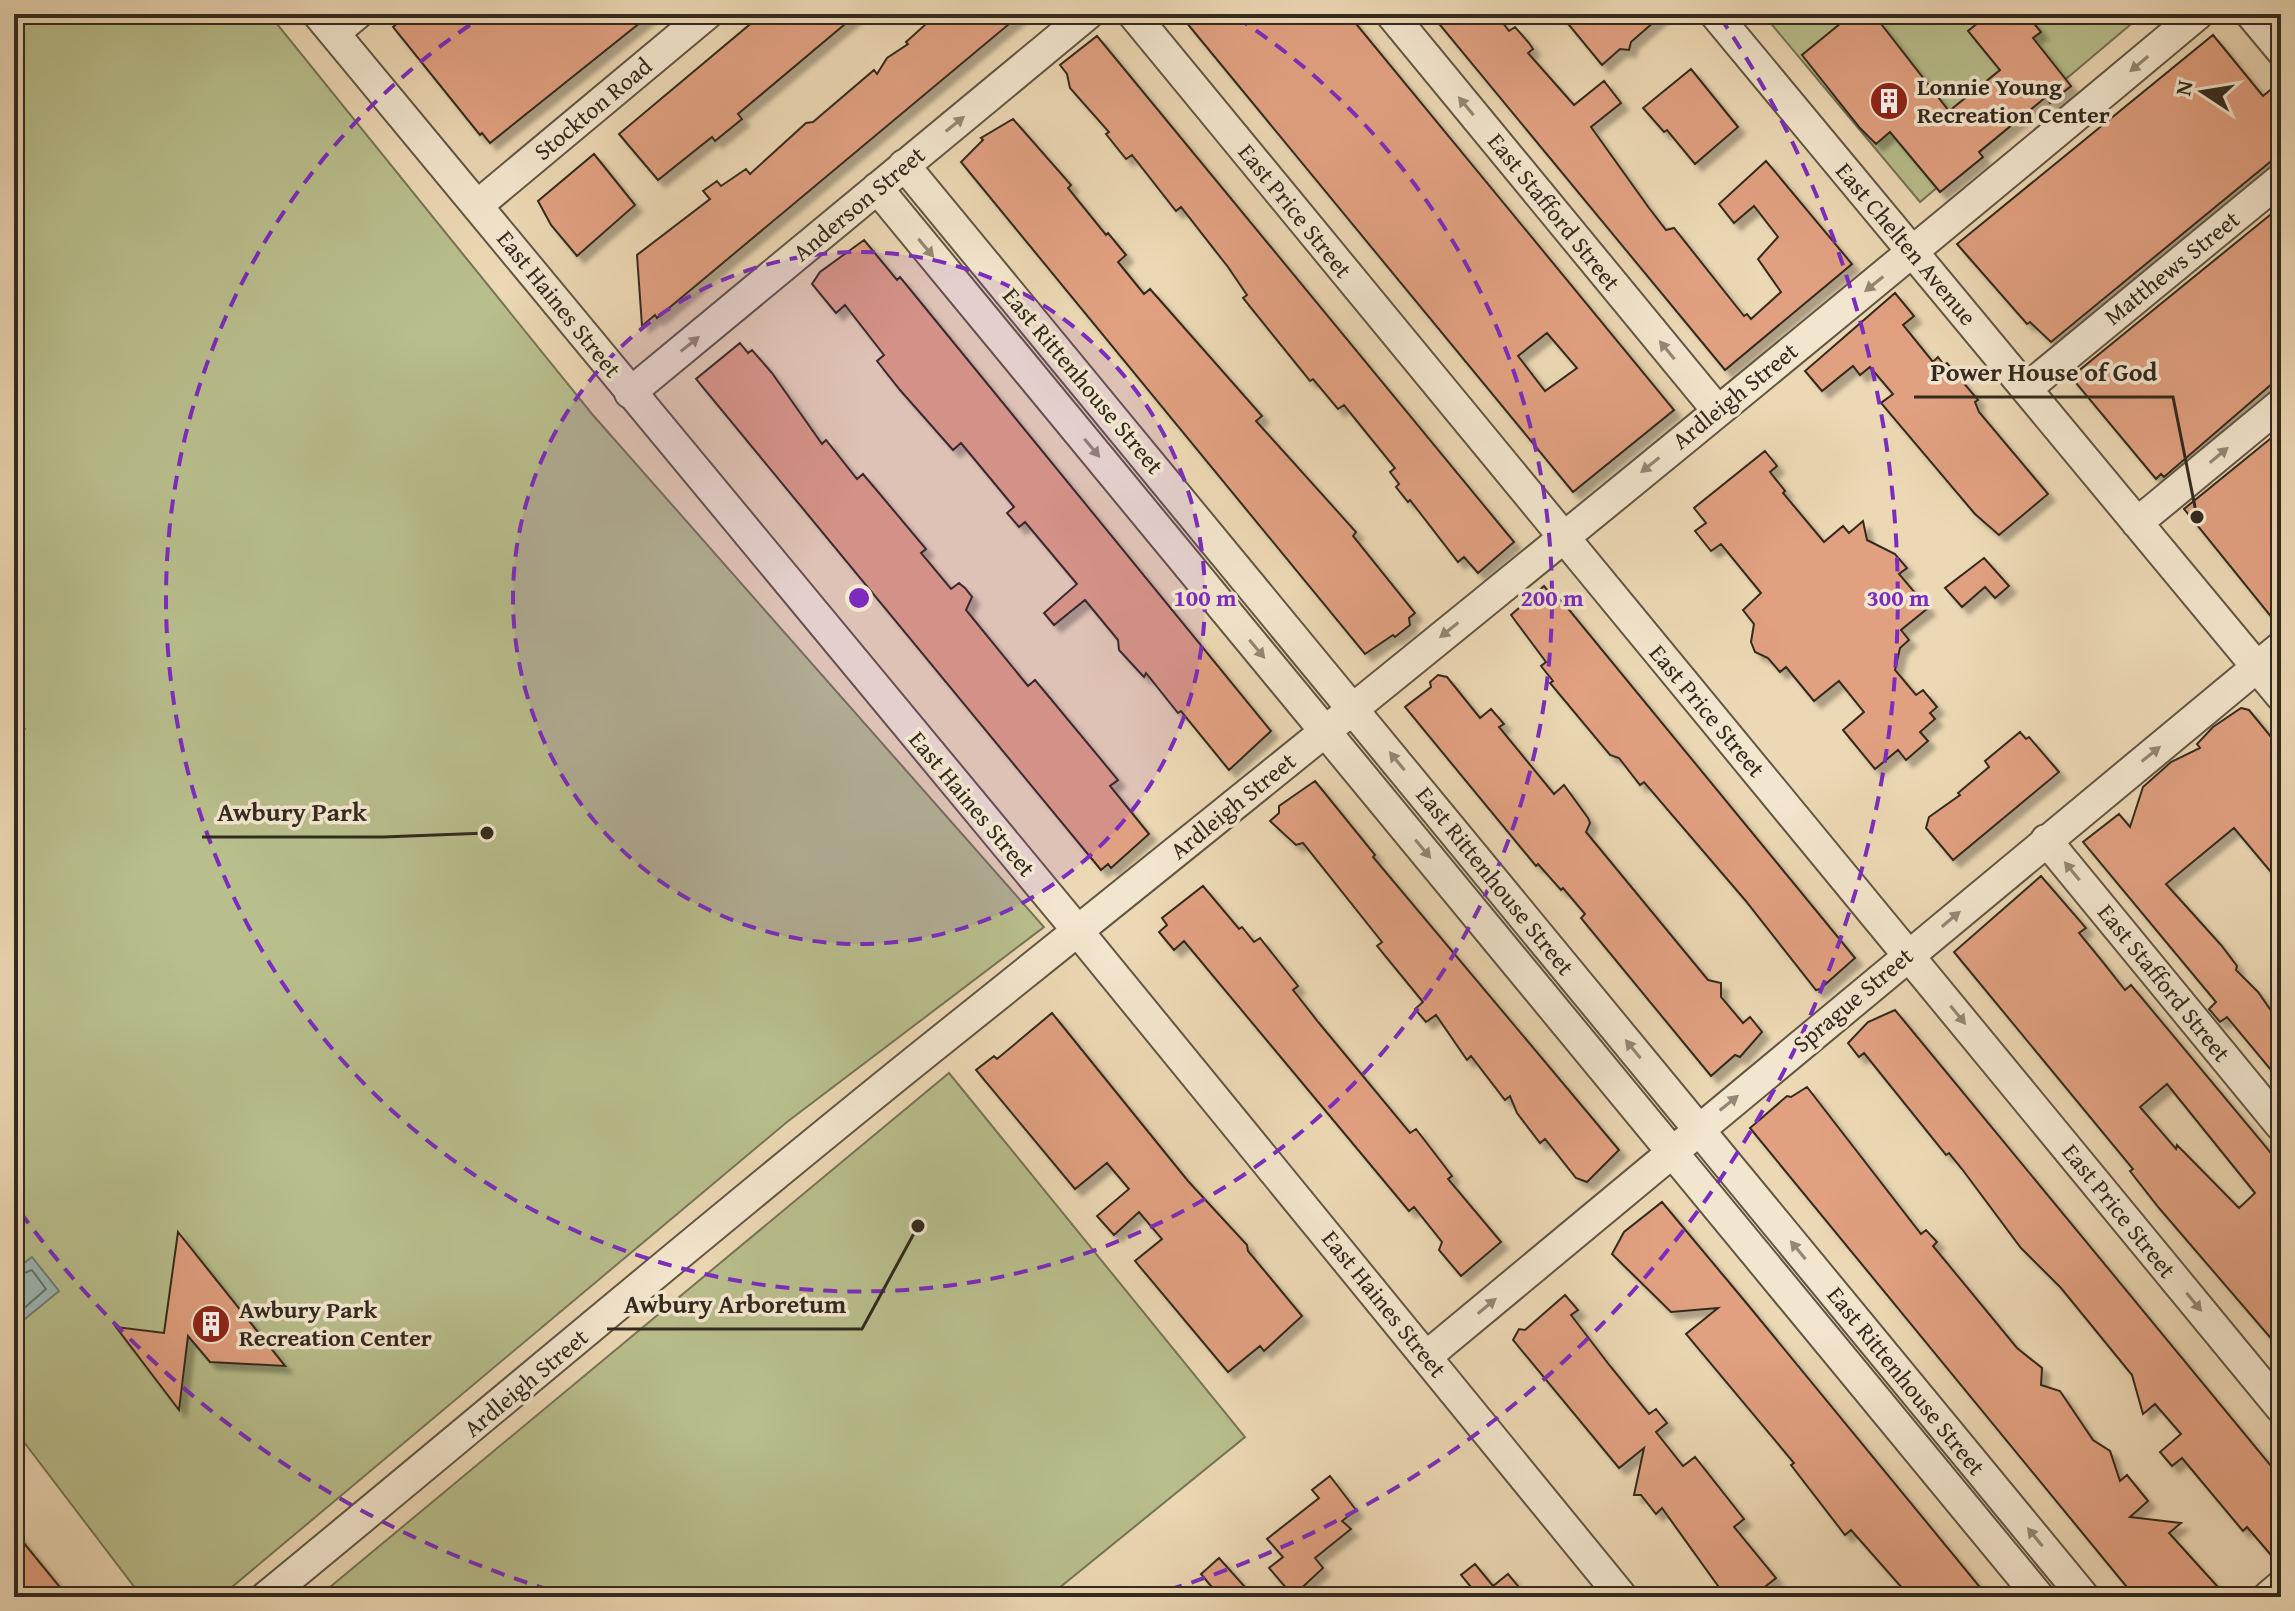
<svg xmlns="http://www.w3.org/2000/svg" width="2295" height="1611" font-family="'Gentium Book Plus',serif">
  <defs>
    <filter id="shadow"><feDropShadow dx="7" dy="7" stdDeviation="2" flood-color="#0004"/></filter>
  </defs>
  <rect width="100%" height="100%" fill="#ecd8b4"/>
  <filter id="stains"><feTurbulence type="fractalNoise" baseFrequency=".0025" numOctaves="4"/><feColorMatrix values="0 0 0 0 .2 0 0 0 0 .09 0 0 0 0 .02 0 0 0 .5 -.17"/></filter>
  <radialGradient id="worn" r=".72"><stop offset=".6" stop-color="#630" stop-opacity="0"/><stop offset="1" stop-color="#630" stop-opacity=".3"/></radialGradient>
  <!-- green -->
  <path fill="#b8be8c" stroke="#767456" stroke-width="2" d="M14 14H269L592 414 1044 927 787 1122 220 1597H142L14 1429V738L25 729 14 717Z
    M1763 14H2143L1920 202Z
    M949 1073 1245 1437 1048 1597H318Z"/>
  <!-- water -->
  <path fill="#9ab8b4" stroke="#717f78" stroke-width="2" d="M32 1257 59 1291 14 1328V1271Z"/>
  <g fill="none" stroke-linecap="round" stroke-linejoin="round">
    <!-- shore -->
    <path stroke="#66716a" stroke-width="2" d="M14 1277 32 1270 46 1289 14 1317"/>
  </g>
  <!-- building -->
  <path fill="#e1a080" stroke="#332a1f" stroke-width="2" fill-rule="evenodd" filter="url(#shadow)" d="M409 14H539L543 22 552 14H651L490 143 482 133 480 135 393 27Z
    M750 14H857L738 114 742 119 715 141 712 137 658 180 619 134 755 20Z
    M937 14H1021L657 318 655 315 642 326 637 255 710 199 703 191 717 181 721 186 746 169 750 174 806 123 813 122 874 70 877 74 887 58 908 44 906 42Z
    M1195 14H1348L1674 410 1573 492 1186 22ZM1547 333 1577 368 1545 391 1518 356Z
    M1431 14H1496L1509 31 1515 27 1529 43 1533 49 1528 53 1574 105 1604 81 1621 103 1591 127 1649 208 1666 230 1674 228 1744 316 1747 314 1751 319 1781 292 1758 259 1778 237 1754 206 1734 223 1719 204 1766 161 1852 264 1725 370Z
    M1560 14H1663L1631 42 1629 50 1620 49 1602 65Z
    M1852 14H1869L1875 22 1878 20 1949 111 2000 70 1968 31 1989 14H2026L2041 32 2033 38 2071 86 2050 103 2046 97 1979 152 1983 157 1940 192 1890 132 1876 144 1860 128 1802 55Z
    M2213 35 2263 96 2281 81V153L2051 342 2030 322 2027 324 1957 244Z
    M1097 36 1514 542 1478 573 1464 557 1458 562 1410 500 1408 502 1396 487 1399 484 1390 472 1395 468 1356 420 1344 405 1338 409 1313 379 1310 381 1243 298 1247 295 1228 267 1181 207 1176 211 1132 155 1126 159 1106 134 1109 132 1070 88 1067 74 1060 65Z
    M1691 69 1738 127 1695 164 1667 130 1664 132 1643 108Z
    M1013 119 1071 185 1068 188 1106 235 1108 233 1126 255 1118 262 1144 294 1150 289 1262 416 1256 421 1356 532 1353 536 1415 613 1409 618 1410 625 1395 637 1393 635 1365 654 961 162 983 140 981 138Z
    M594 154 635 205 577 256 551 225 538 201Z
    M2281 206V376L2164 477 2161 474 2156 479 2071 377Z
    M864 240 897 280 900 277 1271 731 1229 770 1181 711 1178 713 1146 673 1144 677 1119 650 1118 640 1085 600 1054 625 1044 613 1077 584 1025 522 1019 527 1007 513 1014 507 961 443 953 450 900 390 877 361 884 355 845 305 836 313 812 284 820 272Z
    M1895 293 1914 316 1903 325 1933 362 1938 357 1944 365 1947 363 1978 400 1975 402 1979 412 2048 494 1999 535 1975 514 1881 403 1893 394 1870 367 1860 375 1853 366 1822 391 1805 371Z
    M740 343 748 353 752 350 772 373 822 444 826 440 857 479 863 474 926 549 921 553 951 589 959 583 965 588 972 597 966 610 1028 686 1035 680 1118 780 1110 786 1149 834 1111 868 1108 864 1101 870 696 379Z
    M2281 430V503L2276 507 2281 513V629L2184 509Z
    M1765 451 1777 466 1770 472 1785 491 1783 493 1824 542 1843 526 1849 533 1863 521 1867 540 1895 554 1907 568 1899 574 1928 608 1901 630 1909 640 1900 648 1895 670 1916 695 1923 690 1937 707 1930 713 1935 719 1920 732 1928 741 1906 760 1898 750 1875 769 1843 730 1864 712 1839 681 1814 701 1786 667 1780 672 1768 658 1755 652 1751 642 1754 624 1743 610 1761 593 1721 544 1711 551 1695 531 1706 523 1694 508Z
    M1984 558 2009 586 1995 598 1985 587 1962 607 1945 588Z
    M1544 586 1549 592 1552 589 1855 958 1820 989 1816 990 1745 900 1644 782 1640 785 1619 758 1610 755 1550 683 1553 681 1541 666 1546 662 1511 615Z
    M1438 675 1447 677 1480 718 1491 709 1504 724 1499 727 1554 794 1564 785 1588 818 1590 823 1586 832 1708 980 1721 983V997L1743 1023 1750 1017 1762 1032 1740 1057 1735 1055 1711 1076 1581 918 1585 914 1563 888 1561 890 1538 864 1536 866 1405 707 1431 687 1430 682Z
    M2241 708 2249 710 2281 749V884L2234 828 2166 884 2221 945 2237 966 2236 970 2258 992 2281 1025V1082L2227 1017 2220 1022 2209 1009 2216 1002 2083 842 2119 814 2130 827 2143 787 2171 762 2200 748 2197 744 2213 727Z
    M2020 732 2026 739 2029 737 2059 772 1953 860 1926 828 1929 817 1960 795 1958 793 1989 767 1985 761Z
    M1315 781 1375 855 1373 857 1619 1150 1587 1182 1576 1178 1545 1139 1540 1143 1517 1113 1510 1096 1505 1100 1471 1056 1467 1060 1436 1015 1426 1022 1415 1009 1423 1002 1377 946 1382 942 1303 843 1296 845 1270 821 1279 813V806Z
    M2041 876 2086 928 2079 933 2102 961 2125 990 2131 985 2281 1165V1350L2159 1208 2130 1171 2133 1169 1954 952ZM2167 1084 2255 1193 2239 1208 2177 1145 2176 1149 2140 1107Z
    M1203 886 1239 929 1242 927 1254 942 1260 938 1298 986 1293 990 1319 1023 1410 1133 1416 1129 1452 1176 1448 1179 1501 1242 1461 1276 1439 1250 1442 1242 1414 1207 1409 1211 1184 941 1174 950 1159 932 1167 925 1162 918Z
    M1895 1010 2281 1478V1547L2271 1555 2247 1527 2243 1531 2182 1458 2172 1466 2160 1452 2181 1434 2155 1404 2143 1414 2132 1375 2061 1288 2021 1248 1962 1169 1949 1153 1946 1155 1864 1053 1859 1057 1848 1043 1868 1022Z
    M1052 1013 1188 1181 1247 1245 1248 1251 1302 1316 1264 1351 1260 1346 1228 1372 1135 1261 1162 1239 1139 1212 1114 1235 1097 1216 1129 1189 1107 1163 1075 1189 976 1070 994 1056 997 1059Z
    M1807 1087 1921 1234 1926 1230 1937 1242 1933 1246 2017 1348 2042 1368 2041 1385 2060 1391 2093 1440 2110 1451 2120 1481 2127 1475 2148 1501 2130 1517 2181 1523 2169 1533 2217 1586 2204 1597H2135L1750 1128 1787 1096 1791 1097Z
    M1662 1202 1748 1305 1988 1597H1910L1851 1530 1845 1535 1791 1465 1794 1463 1686 1334 1718 1308 1671 1312 1612 1254 1624 1232Z
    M178 1232 285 1366 210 1362 188 1336 179 1410 116 1327 164 1333Z
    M1565 1295 1578 1310 1571 1315 1610 1366 1649 1414 1656 1409 1667 1423 1656 1432 1683 1466 1695 1457 1744 1519 1734 1527 1776 1578 1752 1597H1726L1662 1508 1656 1514 1641 1495H1634L1644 1448 1619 1468 1513 1340 1519 1329 1525 1330Z
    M1330 1476 1356 1510 1342 1521 1351 1529 1315 1558 1323 1568 1293 1596 1269 1568 1283 1557 1267 1539 1319 1498 1312 1490Z
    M14 1531 68 1597H14Z
    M1219 1558 1244 1586 1232 1597H1220L1201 1574Z
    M1475 1564 1493 1586 1508 1574 1527 1597H1479L1461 1575Z"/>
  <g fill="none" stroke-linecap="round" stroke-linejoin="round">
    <!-- minor casing -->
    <g stroke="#615644" stroke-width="34">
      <path id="minor" d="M318 14 1063 913 1622 1597
        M1133 14 2281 1408
        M1391 14 1717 410
        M1715 14 2281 696
        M2251 14 2281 50
        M334 33 357 14
        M904 165 2084 1597
        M877 188 2039 1597
        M478 205 707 14
        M2026 389 2281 179
        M630 393 1088 14
        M2137 523 2281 404
        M2046 840 2281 1126
        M1427 1356 2281 647
        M266 1597C489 1414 709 1226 934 1046 1359 706 1781 363 2198 14
        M2268 1597 2281 1586"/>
    </g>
    <!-- minor -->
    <use href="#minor" stroke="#f3e6ce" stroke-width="30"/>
  </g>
  <!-- one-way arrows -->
  <defs><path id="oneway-solid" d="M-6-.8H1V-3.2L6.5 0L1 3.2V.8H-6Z" transform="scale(2)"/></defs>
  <g fill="#938876">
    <use href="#oneway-solid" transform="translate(2139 64) rotate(140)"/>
    <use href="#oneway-solid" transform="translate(1466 106) rotate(-129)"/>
    <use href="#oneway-solid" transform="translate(955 124) rotate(-39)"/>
    <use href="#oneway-solid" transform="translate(926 248) rotate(50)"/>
    <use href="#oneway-solid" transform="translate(1874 284) rotate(141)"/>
    <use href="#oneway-solid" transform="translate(690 344) rotate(-39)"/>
    <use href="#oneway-solid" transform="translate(1667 350) rotate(-129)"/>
    <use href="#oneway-solid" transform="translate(1092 448) rotate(50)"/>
    <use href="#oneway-solid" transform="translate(2219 455) rotate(-40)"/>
    <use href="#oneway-solid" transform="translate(1650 465) rotate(141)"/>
    <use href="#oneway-solid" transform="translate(1449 630) rotate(141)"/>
    <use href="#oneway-solid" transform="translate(1257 649) rotate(50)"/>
    <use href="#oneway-solid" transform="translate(2151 754) rotate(-39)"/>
    <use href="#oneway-solid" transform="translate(1397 761) rotate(-129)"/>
    <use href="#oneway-solid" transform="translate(1423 849) rotate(50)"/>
    <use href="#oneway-solid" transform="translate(2072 871) rotate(-129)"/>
    <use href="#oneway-solid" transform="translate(1951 919) rotate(-40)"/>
    <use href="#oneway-solid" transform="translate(1958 1015) rotate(51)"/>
    <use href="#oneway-solid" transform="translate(1633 1049) rotate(-129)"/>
    <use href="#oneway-solid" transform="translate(1729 1103) rotate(-39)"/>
    <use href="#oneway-solid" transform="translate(1798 1250) rotate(-129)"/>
    <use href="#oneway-solid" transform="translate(2194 1302) rotate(51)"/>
    <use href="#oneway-solid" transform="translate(1487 1306) rotate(-40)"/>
    <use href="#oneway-solid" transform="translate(2035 1537) rotate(-129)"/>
  </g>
  <!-- distance rings -->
  <circle cx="859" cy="598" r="346" fill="#7b2cbf" fill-opacity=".12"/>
  <g fill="none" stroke="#7b2cbf" stroke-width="4" stroke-dasharray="14 10">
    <circle cx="859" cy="598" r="346"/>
    <path d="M1236 17A693 693 0 1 1 482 17"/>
    <path d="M573 1597A1039 1039 0 0 1 18 1209M1720 17A1039 1039 0 0 1 1145 1597"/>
  </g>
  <!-- icons -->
  <defs>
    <g id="building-disc" transform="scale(2)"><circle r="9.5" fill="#8f2418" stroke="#f3e6ce"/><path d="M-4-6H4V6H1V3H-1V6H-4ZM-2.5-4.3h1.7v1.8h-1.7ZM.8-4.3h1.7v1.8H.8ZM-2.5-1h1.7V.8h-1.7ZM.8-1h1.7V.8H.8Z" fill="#fff"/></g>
  </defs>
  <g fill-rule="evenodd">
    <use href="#building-disc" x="1889" y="101"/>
    <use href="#building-disc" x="211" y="1324"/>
  </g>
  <g text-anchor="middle" stroke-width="7" stroke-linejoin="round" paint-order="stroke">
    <!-- poi labels -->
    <g font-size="24" font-weight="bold" fill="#332a1f" stroke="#f3e6ce" text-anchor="start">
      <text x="1917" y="95">Lonnie Young<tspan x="1917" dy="28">Recreation Center</tspan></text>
      <text x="239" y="1318">Awbury Park<tspan x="239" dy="28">Recreation Center</tspan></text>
    </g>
    <!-- street labels -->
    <g font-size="24" fill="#332a1f" stroke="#f3e6ce">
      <text transform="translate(593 109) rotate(-40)" y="8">Stockton Road</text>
      <text transform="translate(859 204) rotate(-40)" y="8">Anderson Street</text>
      <text transform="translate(1295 211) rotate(51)" y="8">East Price Street</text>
      <text transform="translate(1554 212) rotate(51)" y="8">East Stafford Street</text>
      <text transform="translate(1906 244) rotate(50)" y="8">East Chelten Avenue</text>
      <text transform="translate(2172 268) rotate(-39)" y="8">Matthews Street</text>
      <text transform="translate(559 304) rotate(51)" y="8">East Haines Street</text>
      <text transform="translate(1083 381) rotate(50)" y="8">East Rittenhouse Street</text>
      <text transform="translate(1735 396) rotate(-39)" y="8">Ardleigh Street</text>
      <text transform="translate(1707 711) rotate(50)" y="8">East Price Street</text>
      <text transform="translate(972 804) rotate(50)" y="8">East Haines Street</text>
      <text transform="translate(1233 806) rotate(-39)" y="8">Ardleigh Street</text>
      <text transform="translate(1495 881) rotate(51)" y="8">East Rittenhouse Street</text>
      <text transform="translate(2164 983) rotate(51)" y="8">East Stafford Street</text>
      <text transform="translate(1853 1000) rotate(-40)" y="8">Sprague Street</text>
      <text transform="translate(2119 1211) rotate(51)" y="8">East Price Street</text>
      <text transform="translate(1384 1304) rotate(51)" y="8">East Haines Street</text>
      <text transform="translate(1906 1381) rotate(51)" y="8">East Rittenhouse Street</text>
      <text transform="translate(526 1383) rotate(-40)" y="8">Ardleigh Street</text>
    </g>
  </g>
  <circle cx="859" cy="598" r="12" fill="#7b2cbf" stroke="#f3e6ce" stroke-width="4"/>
  <g font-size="24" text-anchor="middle" font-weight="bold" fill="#7b2cbf" stroke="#f3e6ce" stroke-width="7" stroke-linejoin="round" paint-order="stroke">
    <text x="1205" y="606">100 m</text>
    <text x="1552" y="606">200 m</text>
    <text x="1898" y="606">300 m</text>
  </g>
  <!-- callouts -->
  <path fill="none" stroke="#332a1f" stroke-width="3" d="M2197 517L2173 397H1914M487 833L383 837H202M918 1226L862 1329H607"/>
  <g fill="#332a1f" stroke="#f3e6ce" stroke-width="3">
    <circle cx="2197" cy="517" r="8"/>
    <circle cx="487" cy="833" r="8"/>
    <circle cx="918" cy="1226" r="8"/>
  </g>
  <g font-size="26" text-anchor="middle" font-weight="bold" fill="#332a1f" stroke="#f3e6ce" stroke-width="7" stroke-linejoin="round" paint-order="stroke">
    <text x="2044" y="381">Power House of God</text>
    <text x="292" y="821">Awbury Park</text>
    <text x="735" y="1313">Awbury Arboretum</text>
  </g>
  <!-- margin -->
  <rect width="2295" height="1611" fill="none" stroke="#ecd8b4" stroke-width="48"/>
  <rect x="16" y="16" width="2263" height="1579" fill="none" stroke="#332a1f" stroke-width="4"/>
  <rect x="24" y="24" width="2247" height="1563" fill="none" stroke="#332a1f" stroke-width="2"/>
  <!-- north arrow -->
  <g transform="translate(2203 92) rotate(282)" stroke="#f3e6ce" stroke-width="6" paint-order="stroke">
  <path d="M0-6L14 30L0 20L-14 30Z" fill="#332a1f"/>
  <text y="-12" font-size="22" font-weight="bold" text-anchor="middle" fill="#332a1f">N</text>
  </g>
  <rect width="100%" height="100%" filter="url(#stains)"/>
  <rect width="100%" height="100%" fill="url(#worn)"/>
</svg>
